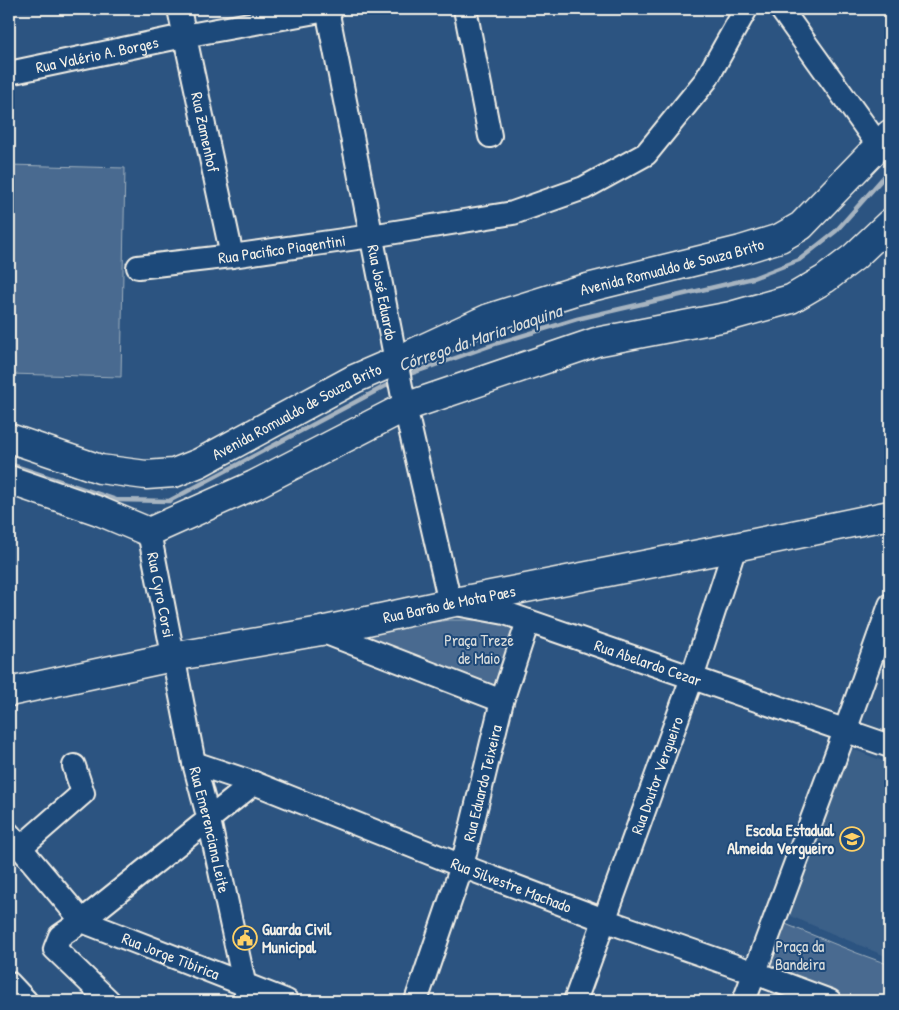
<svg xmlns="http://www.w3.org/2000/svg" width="899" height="1010" font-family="'Patrick Hand',sans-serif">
  <rect width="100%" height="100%" fill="#2c5481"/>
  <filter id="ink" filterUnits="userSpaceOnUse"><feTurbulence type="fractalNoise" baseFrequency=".02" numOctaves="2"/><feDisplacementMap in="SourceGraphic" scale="10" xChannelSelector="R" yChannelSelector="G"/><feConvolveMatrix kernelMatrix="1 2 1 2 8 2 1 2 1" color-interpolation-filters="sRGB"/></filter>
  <g filter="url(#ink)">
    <!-- built -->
    <path fill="#3b6088" d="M847 747 890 764V958L786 914Z"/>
    <!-- green -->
    <path fill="#496b90" stroke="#9eaebc" d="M9 165 125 168 121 377 9 374Z
      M449 620H498L511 626 516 633 497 686 362 641 365 632Z
      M783 923 857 953 890 965V1001H850L768 969Z"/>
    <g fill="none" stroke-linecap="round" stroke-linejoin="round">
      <!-- stream -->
      <path stroke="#a7b4c0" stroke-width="4.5" d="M407 375 498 343 577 319 753 278 799 260 836 231 890 170
        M9 464 116 500 169 501 393 382"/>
      <!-- minor casing -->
      <g stroke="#f4f1e8" stroke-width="26">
        <g id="minor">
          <path id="s1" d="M179 9 232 256"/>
          <path id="s2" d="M327 9 405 407 450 603 505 613 890 746"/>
          <path d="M465 9 490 136"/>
          <path d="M781 9 879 146"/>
          <path id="s3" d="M9 73 184 36 332 9"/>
          <path id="s4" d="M138 267 232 256 371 236 513 213 584 188 646 154 706 80 746 9"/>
          <path id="s5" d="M149 532 194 763 209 820 248 1001"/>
          <path d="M321 631 502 701"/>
          <path id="s6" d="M194 763 254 783 462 866 604 920 755 973 830 1001"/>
          <path id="s7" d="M9 834 82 921 287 1001"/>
          <path d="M20 848 83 793 74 766"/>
          <path d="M9 983 26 1001"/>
          <path d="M109 1001 55 949 60 936 82 921 254 783"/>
          <path id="s8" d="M416 1001 462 866 502 701 528 621"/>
          <path id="s9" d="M575 1001 692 678 735 547"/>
          <path d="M744 1001 845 731 890 605"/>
        </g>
      </g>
      <!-- major casing -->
      <g stroke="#f4f1e8" stroke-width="31">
        <g id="major">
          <path id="s10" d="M9 438 100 469 146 475 174 473 199 463 354 379 396 361 489 318 575 291 741 250 780 238 801 226 890 134"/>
          <path d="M9 480 99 511 149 532 254 485 405 407 596 342 731 316 791 299 825 279 854 257 890 223"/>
          <path id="s11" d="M9 692 172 657 321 631 450 603 735 547 890 515"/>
        </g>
      </g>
      <!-- minor -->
      <use href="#minor" stroke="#1f4a7a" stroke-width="22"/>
      <!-- major -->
      <use href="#major" stroke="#1f4a7a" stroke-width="28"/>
    </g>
  </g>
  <!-- icons -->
  <defs>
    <g id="school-ring" transform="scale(1.25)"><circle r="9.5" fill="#1f4a7a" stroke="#ffd166" stroke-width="1.5"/><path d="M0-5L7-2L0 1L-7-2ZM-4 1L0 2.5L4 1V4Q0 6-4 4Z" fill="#ffd166"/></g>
    <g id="civic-ring" transform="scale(1.25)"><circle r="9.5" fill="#1f4a7a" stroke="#ffd166" stroke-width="1.5"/><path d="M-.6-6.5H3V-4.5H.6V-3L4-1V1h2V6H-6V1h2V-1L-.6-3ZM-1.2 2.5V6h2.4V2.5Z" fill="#ffd166"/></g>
  </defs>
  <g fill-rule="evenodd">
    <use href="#school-ring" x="852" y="839"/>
    <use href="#civic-ring" x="245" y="938"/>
  </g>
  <g text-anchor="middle" stroke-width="4" stroke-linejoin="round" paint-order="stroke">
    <!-- street labels -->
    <g font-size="16" fill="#f4f1e8" stroke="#1f4a7a">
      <text dy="6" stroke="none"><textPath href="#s3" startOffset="90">Rua Valério A. Borges</textPath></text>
      <text dy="6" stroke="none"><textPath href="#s1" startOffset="126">Rua Zamenhof</textPath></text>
      <text dy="6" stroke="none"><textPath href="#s4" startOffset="145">Rua Pacifico Piagentini</textPath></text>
      <text dy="6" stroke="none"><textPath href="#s10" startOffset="712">Avenida Romualdo de Souza Brito</textPath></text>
      <text dy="6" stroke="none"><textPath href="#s2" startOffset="289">Rua José Eduardo</textPath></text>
      <text dy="6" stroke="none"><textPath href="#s10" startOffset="308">Avenida Romualdo de Souza Brito</textPath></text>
      <text dy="6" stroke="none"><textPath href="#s5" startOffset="64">Rua Cyro Corsi</textPath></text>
      <text dy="6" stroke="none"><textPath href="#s11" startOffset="449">Rua Barão de Mota Paes</textPath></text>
      <text dy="6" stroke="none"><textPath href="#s2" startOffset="814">Rua Abelardo Cezar</textPath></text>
      <text dy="6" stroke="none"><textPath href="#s9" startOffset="240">Rua Doutor Vergueiro</textPath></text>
      <text dy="6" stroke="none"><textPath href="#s8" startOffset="228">Rua Eduardo Teixeira</textPath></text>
      <text dy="6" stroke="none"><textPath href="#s5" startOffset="304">Rua Emerenciana Leite</textPath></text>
      <text dy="6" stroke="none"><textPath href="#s6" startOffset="340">Rua Silvestre Machado</textPath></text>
      <text dy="6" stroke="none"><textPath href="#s7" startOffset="209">Rua Jorge Tibirica</textPath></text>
    </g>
    <!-- park labels -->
    <g font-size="16" fill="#dadddb" stroke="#1f4a7a">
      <text x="479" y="646">Praça Treze<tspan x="479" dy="18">de Maio</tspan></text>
      <text x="800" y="952">Praça da<tspan x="800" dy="18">Bandeira</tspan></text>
    </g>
    <!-- poi labels -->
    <g font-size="16" font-weight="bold" fill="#f4f1e8" stroke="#1f4a7a" text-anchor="end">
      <text x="834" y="836">Escola Estadual<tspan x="834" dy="18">Almeida Vergueiro</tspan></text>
      <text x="262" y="935" text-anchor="start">Guarda Civil<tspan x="262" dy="18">Municipal</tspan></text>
    </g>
    <!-- water labels -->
    <g font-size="18" font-style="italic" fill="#dadddb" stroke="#1f4a7a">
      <text transform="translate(480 338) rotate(-19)" y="6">Córrego da Maria Joaquina</text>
    </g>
  </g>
  <!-- margin -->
  <rect width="899" height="1010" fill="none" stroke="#1f4a7a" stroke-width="30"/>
  <rect x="15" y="15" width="869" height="980" fill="none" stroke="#f4f1e8" stroke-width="2" filter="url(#ink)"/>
</svg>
